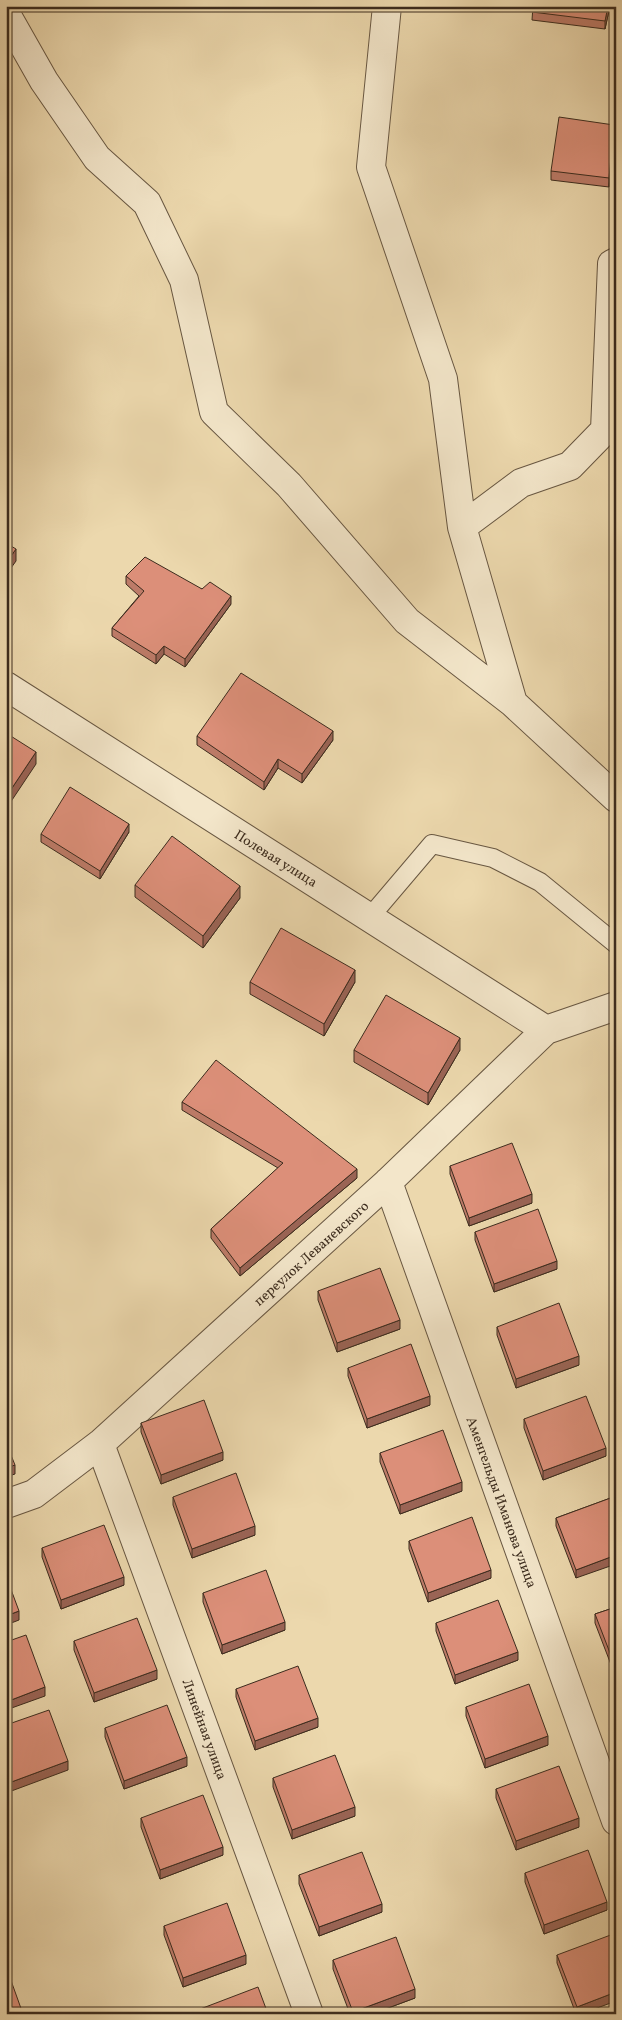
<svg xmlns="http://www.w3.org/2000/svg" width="622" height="2020" font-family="Vollkorn,serif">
  <rect width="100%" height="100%" fill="#ecd8ad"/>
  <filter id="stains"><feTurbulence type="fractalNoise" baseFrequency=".004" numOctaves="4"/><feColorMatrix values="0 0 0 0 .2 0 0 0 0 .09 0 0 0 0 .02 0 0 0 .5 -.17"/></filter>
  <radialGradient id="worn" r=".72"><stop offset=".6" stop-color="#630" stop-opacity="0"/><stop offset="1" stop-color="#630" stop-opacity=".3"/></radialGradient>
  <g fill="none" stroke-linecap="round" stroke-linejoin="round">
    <!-- service casing -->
    <g stroke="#685742" stroke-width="20">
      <path id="service" d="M370 917 432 844 493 858 540 882 616 944"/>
    </g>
    <!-- minor casing -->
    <g stroke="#685742" stroke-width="30">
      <path id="minor" d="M387 6 371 167 443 379 462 527 513 703 616 798
        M6 14 44 81 97 158 147 203 184 280 214 412 289 485 407 621 513 703
        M462 527 521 483 570 466 605 430 612 264 616 262
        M6 686 546 1030
        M388 1182 616 1821
        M100 1444 309 2014
        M6 1504 34 1494 100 1444 388 1182 546 1030 616 1006"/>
    </g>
    <!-- service -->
    <use href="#service" stroke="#f3e6ca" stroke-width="18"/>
    <!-- minor -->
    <use href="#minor" stroke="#f3e6ca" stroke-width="28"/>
  </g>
  <!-- wall -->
  <path fill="#bd7b68" stroke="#3c2c1e" d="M533 6H610L605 29 532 20Z
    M614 133 609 187 551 180V171Z
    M126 576 202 589 231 604 185 667 164 654 156 664 112 636V628L139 596 126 584Z
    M197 736 333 740 302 783 278 768 264 790 197 745Z
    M129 832 100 879 41 842V834Z
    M135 885 240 898 203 948 135 897Z
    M250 982H355L324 1036 250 994Z
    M354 1050H460L428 1105 354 1062Z
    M182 1102 357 1178 240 1276 211 1238V1229L278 1168 182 1110Z
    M450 1166 532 1203 469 1226 450 1174Z
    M475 1232 557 1269 494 1292 475 1240Z
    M318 1291 400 1329 337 1352 318 1300Z
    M497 1327 579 1365 516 1388 497 1335Z
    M348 1368 430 1405 367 1428 348 1376Z
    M524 1419 606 1456 543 1480 524 1428Z
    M141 1423 223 1460 161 1484 141 1432Z
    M380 1453 462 1491 400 1514 380 1462Z
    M616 1496 576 1578 556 1526V1518Z
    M173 1497 255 1535 192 1558 173 1505Z
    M409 1541 491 1578 428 1602 409 1549Z
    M42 1548 124 1585 61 1609 42 1557Z
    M203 1593 285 1630 222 1654 203 1602Z
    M616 1607V1674L615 1675 595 1623V1614Z
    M436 1623 518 1660 455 1684 436 1631Z
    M74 1641 157 1679 94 1702 74 1650Z
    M236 1689 318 1727 255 1750 236 1697Z
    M466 1707 548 1745 485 1768 466 1716Z
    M105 1728 187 1766 124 1789 105 1737Z
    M273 1778 355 1816 292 1839 273 1787Z
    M496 1789 579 1827 516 1850 496 1798Z
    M141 1818 223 1855 160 1879 141 1827Z
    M525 1873 607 1910 544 1934 525 1882Z
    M299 1875 382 1912 319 1936 299 1884Z
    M164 1926 246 1964 183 1987 164 1935Z
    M557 1955 581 2014H576L557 1963Z
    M333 1960 415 1998 372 2014H350L333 1969Z"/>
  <!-- shaded-wall -->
  <path fill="#9a6455" stroke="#3c2c1e" d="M608 6H610L605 29V21Z
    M614 125V133L609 187V178Z
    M16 549V561L6 575V563Z
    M231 596V604L185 667V659Z
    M164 646V654L156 664V655Z
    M333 731V740L302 783V774Z
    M36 752V764L6 809V797Z
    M278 759V768L264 790V782Z
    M129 824V832L100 879V871Z
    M240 886V898L203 948V936Z
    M355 970V982L324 1036V1024Z
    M460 1038V1050L428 1105V1093Z
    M357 1169V1178L240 1276V1268Z
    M532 1194V1203L469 1226V1218Z
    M557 1261V1269L494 1292V1284Z
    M400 1320V1329L337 1352V1343Z
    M579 1356V1365L516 1388V1379Z
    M430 1396V1405L367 1428V1419Z
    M606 1448V1456L543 1480V1471Z
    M223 1452V1460L161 1484V1475Z
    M15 1465V1474L6 1477V1468Z
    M462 1482V1491L400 1514V1505Z
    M255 1526V1535L192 1558V1549Z
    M616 1555V1564L576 1578V1570Z
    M491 1570V1578L428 1602V1593Z
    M124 1577V1585L61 1609V1600Z
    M19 1611V1620L6 1625V1616Z
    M285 1622V1630L222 1654V1645Z
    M518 1652V1660L455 1684V1675Z
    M157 1670V1679L94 1702V1693Z
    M45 1687V1696L6 1710V1702Z
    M318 1718V1727L255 1750V1741Z
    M548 1736V1745L485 1768V1759Z
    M187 1757V1766L124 1789V1781Z
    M68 1761V1770L6 1793V1784Z
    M355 1807V1816L292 1839V1830Z
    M579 1818V1827L516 1850V1841Z
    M223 1847V1855L160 1879V1870Z
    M607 1902V1910L544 1934V1925Z
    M382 1904V1912L319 1936V1927Z
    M246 1955V1964L183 1987V1978Z
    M415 1989V1998L372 2014H353V2012Z
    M616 1992V2001L581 2014H577V2007Z"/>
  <!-- building -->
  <path fill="#dc8f79" stroke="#3c2c1e" d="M533 6H608L605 21 532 12Z
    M559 117 614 125 609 178 551 171Z
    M6 543 16 549 6 563Z
    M145 557 202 589 210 582 231 596 185 659 164 646 156 655 112 628 144 591 126 576Z
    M241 673 333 731 302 774 278 759 264 782 197 736Z
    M6 733 36 752 6 797Z
    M70 787 129 824 100 871 41 834Z
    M172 836 240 886 203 936 135 885Z
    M281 928 355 970 324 1024 250 982Z
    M386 995 460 1038 428 1093 354 1050Z
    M216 1060 357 1169 240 1268 211 1229 283 1163 182 1102Z
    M512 1143 532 1194 469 1218 450 1166Z
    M538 1209 557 1261 494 1284 475 1232Z
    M380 1268 400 1320 337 1343 318 1291Z
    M559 1303 579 1356 516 1379 497 1327Z
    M411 1344 430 1396 367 1419 348 1368Z
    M586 1396 606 1448 543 1471 524 1419Z
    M204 1400 223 1452 161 1475 141 1423Z
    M443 1430 462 1482 400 1505 380 1453Z
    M6 1443 15 1465 6 1468Z
    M236 1473 255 1526 192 1549 173 1497Z
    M616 1496V1555L576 1570 556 1518Z
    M472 1517 491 1570 428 1593 409 1541Z
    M104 1525 124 1577 61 1600 42 1548Z
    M266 1570 285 1622 222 1645 203 1593Z
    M6 1576 19 1611 6 1616Z
    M498 1600 518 1652 455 1675 436 1623Z
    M616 1607V1666H615L595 1614Z
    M137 1618 157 1670 94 1693 74 1641Z
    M26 1635 45 1687 6 1702V1642Z
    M298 1666 318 1718 255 1741 236 1689Z
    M529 1684 548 1736 485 1759 466 1707Z
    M167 1705 187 1757 124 1781 105 1728Z
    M49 1710 68 1761 6 1784V1725Z
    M335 1755 355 1807 292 1830 273 1778Z
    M559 1766 579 1818 516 1841 496 1789Z
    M203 1795 223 1847 160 1870 141 1818Z
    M588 1850 607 1902 544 1925 525 1873Z
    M362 1852 382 1904 319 1927 299 1875Z
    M227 1903 246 1955 183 1978 164 1926Z
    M616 1933V1992L577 2007 557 1955Z
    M396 1937 415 1989 353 2012 333 1960Z
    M9 1975 23 2014H6V1976Z
    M258 1987 268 2014H196L195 2011Z"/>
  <g text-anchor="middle" stroke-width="4" stroke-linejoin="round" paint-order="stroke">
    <!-- street labels -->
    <g font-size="14" fill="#3c2c1e" stroke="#f3e6ca">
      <text transform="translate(276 858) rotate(32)" y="5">Полевая улица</text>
      <text transform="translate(311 1253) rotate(-42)" y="5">переулок Леваневского</text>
      <text transform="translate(502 1502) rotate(70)" y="5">Аменгельды Иманова улица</text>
      <text transform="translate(205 1729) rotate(70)" y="5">Линейная улица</text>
    </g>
  </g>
  <!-- margin -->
  <rect width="622" height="2020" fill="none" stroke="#ecd8ad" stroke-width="25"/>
  <rect x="8" y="8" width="607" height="2005" fill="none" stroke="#3c2c1e" stroke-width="2.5"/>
  <rect x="12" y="12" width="597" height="1995" fill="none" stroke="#3c2c1e"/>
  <rect width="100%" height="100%" filter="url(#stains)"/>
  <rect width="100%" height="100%" fill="url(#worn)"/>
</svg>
